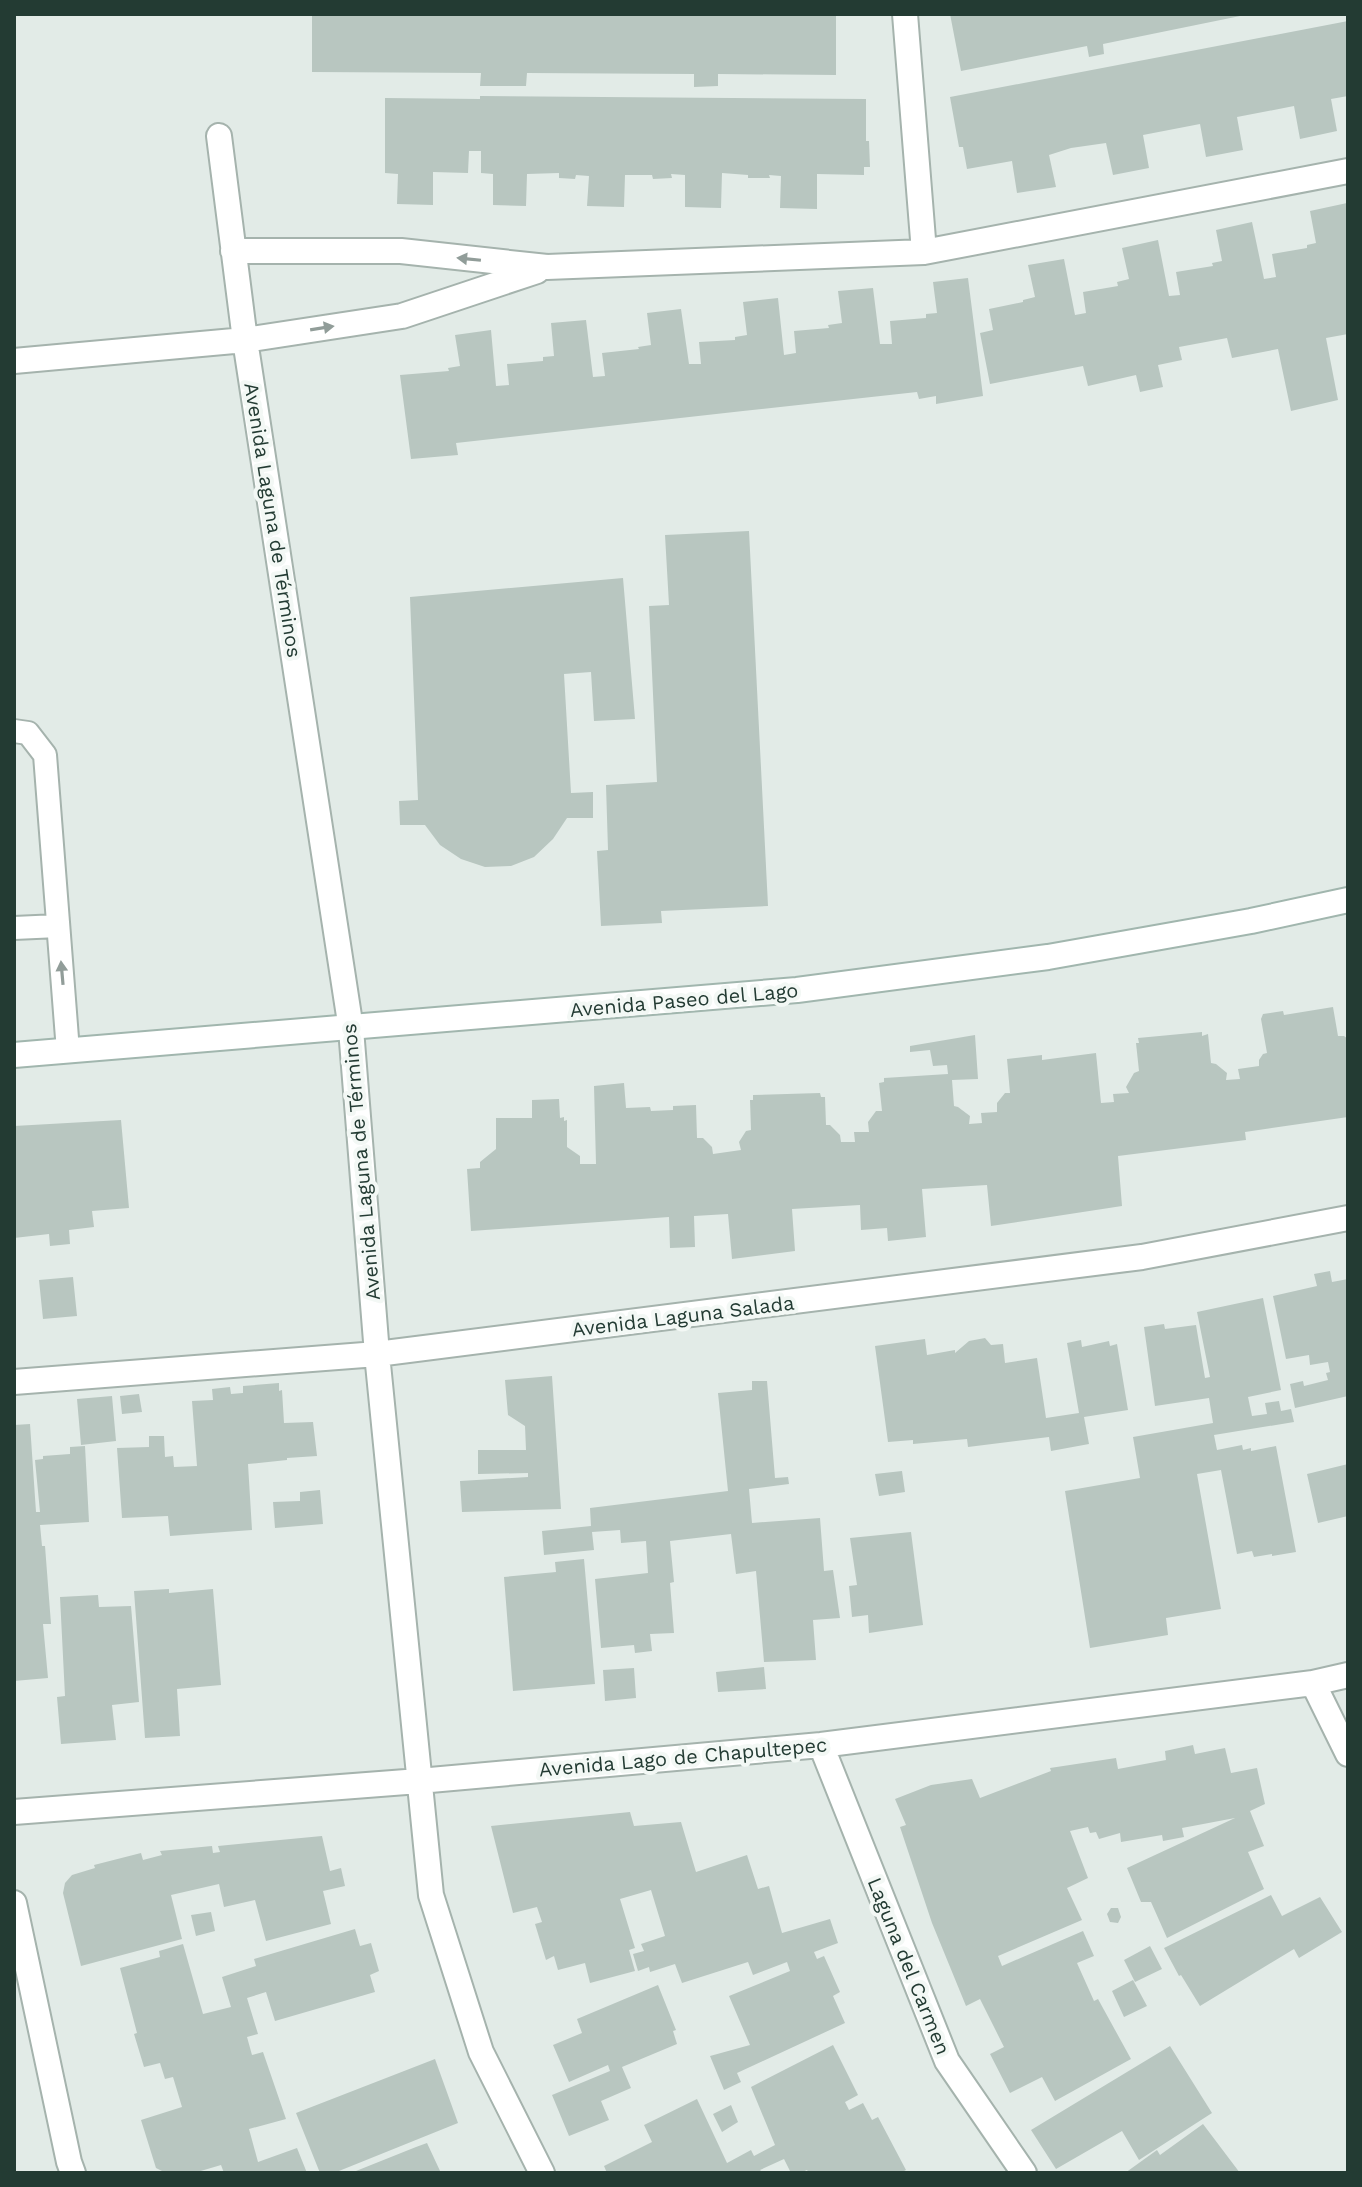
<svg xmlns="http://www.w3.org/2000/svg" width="1362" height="2187" font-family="'Work Sans',sans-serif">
  <rect width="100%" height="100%" fill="#e2ebe7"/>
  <!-- building -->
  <path fill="#b8c6c0" d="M312 14H836V75L718 74V86L694 87V74L527 73 526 86H480L481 73 312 72Z
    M950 14H1245V15L1103 44 1104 54 1089 57 1087 46 961 71Z
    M1348 21V96L1331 99 1337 131 1300 139 1294 106 1237 117 1243 150 1206 157 1200 124 1143 135 1149 168 1113 175 1106 143 1071 148 1049 155 1056 187 1017 193 1012 161 967 169 963 147H959L950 97Z
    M480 96 866 99V141H869L870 167H864V175L817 174V209L780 208 781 176 769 175 770 178H748V175L722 173 721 208 685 207V175L671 174 672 178 653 179 652 175H625L624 207 587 206 589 176 576 175 575 179 559 178V173L527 174 526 206 493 205V174L481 173V151H469L468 173 433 172V205L397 204 398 174 385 173V98L480 99Z
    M1347 203 1348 334 1326 338 1338 400 1291 411 1278 349 1232 358 1227 338 1179 347 1182 360 1158 365 1163 387 1140 392 1136 375 1088 386 1083 366 990 384 980 333 993 330 989 309 1023 302V300L1035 297 1028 265 1064 259 1075 315 1086 313 1083 292 1118 286 1117 282 1129 279 1122 248 1158 240 1169 296 1180 295 1176 272 1213 266 1212 263 1222 261 1216 230 1252 222 1264 279 1276 277 1272 254 1307 248V245L1316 243 1310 211Z
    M968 278 983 396 936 404V396L919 399 917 392 743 411 456 443 458 455 411 459 400 375 449 371 448 368 460 366 455 335 491 330 496 386 509 385 507 364 543 361V357L554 356 551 323 586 320 593 377 605 376 602 353 639 349 638 347 651 345 647 313 681 309 689 364H701L699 342 735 340V337L747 335 743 302 778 298 784 355 796 353 794 331 829 328 828 325 842 323 838 291 873 288 880 344H892L890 321 926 318V314L937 313 933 282Z
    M749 531 768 906 661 911 662 923 601 926 597 851 608 850 606 785 657 782 649 606 669 605 665 535Z
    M623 578 635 719 594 721 591 672 564 674 571 793 593 792V818H567L553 839 534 857 511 866 485 867 461 859 440 845 425 825H400L399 801 418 800 410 597Z
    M1333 1007 1338 1036H1344L1348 1039V1117L1245 1132 1246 1140 1118 1156 1122 1206 991 1226 987 1185 922 1189 926 1237 888 1241 887 1228 861 1230 860 1205 792 1209 795 1251 732 1259 728 1214 694 1216 695 1247 670 1248 669 1217 471 1231 467 1169 480 1168V1162L496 1149V1118H532V1100L559 1099 560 1118 564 1117V1121L567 1120V1147L580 1156V1164H596L594 1086 624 1083 626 1108 650 1107 651 1111 673 1110V1106L696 1105 697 1138H703L712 1147 713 1154 741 1150 739 1142 746 1131 751 1130 750 1100H753V1095L820 1093 821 1097H825L826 1125H830L840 1135 841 1142H855L854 1132H869L868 1122 876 1111H882L879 1083 884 1082V1078L948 1074 947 1065 933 1066 930 1050 910 1052V1046L975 1035 978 1079 952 1080 954 1106 958 1107 970 1116 969 1124 982 1123 981 1113 997 1112V1103L1005 1093H1010L1007 1059 1042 1055V1060L1096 1053 1101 1103 1114 1102 1113 1094 1129 1093 1126 1087 1134 1073 1139 1071 1136 1043H1139L1138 1038 1202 1032V1036L1208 1034 1211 1063 1216 1064 1227 1073 1226 1080 1240 1079 1238 1069 1259 1066V1060L1263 1054 1267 1053 1261 1019 1263 1014 1283 1011 1284 1015Z
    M121 1120 129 1208 92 1211 94 1227 69 1230 70 1244 50 1246 49 1234 14 1238V1126Z
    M1330 1271 1332 1282 1348 1279V1396L1295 1408 1290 1384 1303 1381 1304 1386 1328 1380 1326 1373 1330 1372 1328 1362 1310 1365 1309 1355 1286 1359 1273 1296 1317 1286 1314 1274Z
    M73 1277 77 1316 43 1319 39 1280Z
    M1263 1298 1281 1390 1248 1397 1252 1416 1267 1414 1265 1403 1279 1401 1281 1411 1291 1409 1294 1422 1214 1435 1217 1450 1242 1445 1243 1450 1251 1448V1451L1276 1446 1296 1552 1272 1556V1554L1254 1557 1252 1551 1237 1554 1221 1470 1197 1474 1221 1609 1166 1618 1168 1635 1090 1648 1065 1491 1140 1478 1133 1437 1213 1423 1209 1398 1155 1406 1144 1327 1164 1324 1165 1329 1196 1325 1205 1378 1210 1377 1197 1312Z
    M985 1338 991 1345 1003 1344 1005 1363 1037 1358 1046 1418 1079 1413 1067 1343 1081 1340 1082 1347 1109 1341 1110 1346 1117 1344 1128 1410 1084 1417 1089 1444 1051 1451 1049 1437 968 1447 967 1439 913 1444V1440L888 1442 875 1346 925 1339 927 1355 955 1350V1353L969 1341Z
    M552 1376 561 1509 462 1512 460 1481 528 1477V1473L478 1474V1450H526L525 1426 508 1415 505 1380Z
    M752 1381H767L775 1478 788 1477 789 1484 749 1489 752 1523 820 1518 824 1571 833 1570 840 1618 813 1620 816 1660 764 1662 756 1571 736 1574 731 1534 670 1541 674 1582 670 1583 674 1633 650 1634 652 1651 635 1653 634 1645 601 1648 595 1579 648 1573 646 1541 621 1543 620 1530 592 1532 594 1550 544 1555 542 1531 591 1526 590 1508 728 1491 718 1393 752 1390Z
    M279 1383V1391L282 1390 284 1423 313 1422 317 1456 287 1458V1460L248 1464 252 1530 170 1536 168 1516 122 1518 117 1448 149 1447V1436H164L165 1457 173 1456 174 1467 197 1466 192 1401 213 1400 212 1389 230 1387 231 1394 243 1393V1386Z
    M139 1394 142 1412 122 1414 120 1396Z
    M112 1396 116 1441 81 1445 77 1399Z
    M30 1424 36 1512H40L35 1460 43 1459V1456L70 1454V1447L85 1446 89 1522 40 1525 42 1546H45L51 1624H43L48 1678 14 1681V1425Z
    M1348 1464V1516L1318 1523 1307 1474Z
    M902 1471 905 1492 879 1496 875 1474Z
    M320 1490 323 1524 275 1528 273 1502 300 1501V1492Z
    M911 1532 923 1625 869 1633 868 1615 852 1617 849 1586 857 1585 850 1538Z
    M584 1559 595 1684 513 1691 504 1577 556 1572 555 1562Z
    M169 1589V1593L213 1589 221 1685 177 1689 180 1736 145 1738 134 1591Z
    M98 1595 99 1607 131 1606 139 1702 112 1705 116 1740 61 1744 57 1697 65 1696 60 1597Z
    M764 1667 766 1689 718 1692 716 1672Z
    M634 1668 636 1698 605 1701 603 1670Z
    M1193 1745 1195 1754 1225 1748 1231 1773 1257 1768 1265 1804 1250 1811 1264 1846 1248 1852 1264 1889 1167 1938 1151 1902H1141L1127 1868 1235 1818 1182 1828 1184 1837 1163 1841 1162 1835 1121 1842 1120 1833 1099 1839 1096 1832 1090 1833 1088 1827 1070 1831 1088 1878 1067 1888 1082 1920 998 1956 1002 1966 1083 1931 1094 1956 1077 1963 1094 2001 1098 1999 1131 2059 1055 2101 1042 2077 1010 2093 990 2054 1004 2047 980 1999 966 2006 932 1923 900 1827 906 1825 895 1799 931 1785 972 1779 980 1798 1051 1771 1050 1768 1116 1758 1118 1769 1166 1760 1165 1751Z
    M630 1812 634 1826 681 1822 696 1872 747 1855 758 1889 769 1886 782 1933 830 1919 838 1943 814 1952 817 1959 824 1956 840 1992 833 1996 845 2023 737 2073 741 2082 724 2090 710 2056 750 2045 729 1996 790 1971 787 1962 753 1975 748 1962 682 1983 675 1964 650 1972 649 1967 638 1971 633 1954 644 1951 641 1944 665 1936 651 1890 620 1899 635 1948 629 1950 635 1971 590 1983 585 1963 558 1970 554 1956 546 1960 535 1924 542 1922 537 1907 513 1913 491 1826Z
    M322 1836 330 1871 341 1868 345 1886 323 1891 331 1924 266 1941 255 1900 224 1907 219 1884 171 1895 182 1939 81 1966 63 1893 65 1883 72 1875 95 1868 94 1865 141 1853 143 1860 162 1855 160 1851 212 1846 213 1853 220 1852 218 1846Z
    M1271 1895 1282 1916 1320 1897 1342 1932 1299 1958 1294 1949 1200 2006 1181 1975 1179 1976 1164 1948Z
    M1111 1908H1118L1121 1917 1118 1923 1110 1922 1107 1914Z
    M211 1912 215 1931 196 1936 191 1915Z
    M355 1929 360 1946 371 1943 379 1971 370 1975 375 1992 275 2021 266 1992 247 1998 258 2034 247 2037 252 2055 263 2052 286 2119 249 2129 258 2162 297 2148 307 2173H224L221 2165 194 2173H166L156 2168 141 2120 182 2107 173 2077 165 2079 160 2063 144 2067 134 2034 137 2033 120 1968 160 1957 159 1951 183 1944 203 2014 231 2007 222 1977 256 1966 254 1959Z
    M1150 1946 1162 1969 1135 1982 1124 1960Z
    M1133 1980 1147 2006 1124 2017 1112 1991Z
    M658 1985 676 2030 673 2031 677 2044 622 2067 631 2088 601 2101 609 2120 569 2136 552 2095 610 2071 608 2065 569 2082 553 2045 582 2033 577 2019Z
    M833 2045 858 2095 845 2102 849 2110 863 2103 872 2120 878 2117 906 2170 900 2173H809L807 2170 800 2173H791L784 2159 760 2170 763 2173H607L604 2166 652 2142 644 2125 697 2099 727 2163 751 2150 754 2156 775 2145 751 2087Z
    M1170 2046 1212 2113 1139 2160 1122 2131 1056 2169 1031 2130Z
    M435 2059 458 2123 334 2173H320L296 2113Z
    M731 2105 738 2122 722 2132 713 2114Z
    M1203 2124 1240 2173H1125L1157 2150 1160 2155Z
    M427 2143 441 2173H351L416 2147Z"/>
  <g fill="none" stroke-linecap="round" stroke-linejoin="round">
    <!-- lane casing -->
    <g stroke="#a5b3ad" stroke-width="26">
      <path id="lane" d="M14 731 28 733 45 755 68 1051
        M14 928 58 926"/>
    </g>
    <!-- street casing -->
    <g stroke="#a5b3ad" stroke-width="28">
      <path id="street" d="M905 14 924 252
        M219 136 245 340 351 1029 377 1354 431 1895 481 2052 542 2173
        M233 251H401L547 267 924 252 1348 171
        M14 361 245 340 402 316 537 271
        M14 1382 377 1354 1142 1257 1348 1218
        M1313 1683 1348 1754
        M821 1745 947 2061 1024 2173
        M14 1812 419 1781 821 1745 1313 1683 1348 1675
        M14 1903 69 2162 73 2173"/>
    </g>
    <!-- secondary casing -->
    <g stroke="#a1b6ae" stroke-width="28">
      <path id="secondary" d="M14 1055 797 990 1048 957 1251 921 1348 900"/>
    </g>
    <!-- lane -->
    <use href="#lane" stroke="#fff" stroke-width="22"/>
    <!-- street -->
    <use href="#street" stroke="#fff" stroke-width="24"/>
    <!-- secondary -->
    <use href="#secondary" stroke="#fff" stroke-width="24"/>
  </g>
  <!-- one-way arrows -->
  <defs><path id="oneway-solid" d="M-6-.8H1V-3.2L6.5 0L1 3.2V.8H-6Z" transform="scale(2)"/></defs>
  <g fill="#919d99">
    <use href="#oneway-solid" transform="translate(469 259) rotate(-174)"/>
    <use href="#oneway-solid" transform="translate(322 328) rotate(-9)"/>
    <use href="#oneway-solid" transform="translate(62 973) rotate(-95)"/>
  </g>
  <g text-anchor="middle" stroke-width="8" stroke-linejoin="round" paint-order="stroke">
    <!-- street labels -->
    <g font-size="20" fill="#233b33" stroke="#f3f8f5">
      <text transform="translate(273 520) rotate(81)" y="7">Avenida Laguna de Términos</text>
      <text transform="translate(684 1000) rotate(-5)" y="7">Avenida Paseo del Lago</text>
      <text transform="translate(361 1162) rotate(-95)" y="7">Avenida Laguna de Términos</text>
      <text transform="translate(683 1316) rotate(-7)" y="7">Avenida Laguna Salada</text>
      <text transform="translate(683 1757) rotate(-5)" y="7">Avenida Lago de Chapultepec</text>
      <text transform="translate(909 1966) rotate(68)" y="7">Laguna del Carmen</text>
    </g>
  </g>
  <!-- border -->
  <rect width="1362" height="2187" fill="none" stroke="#233b33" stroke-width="32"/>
</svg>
